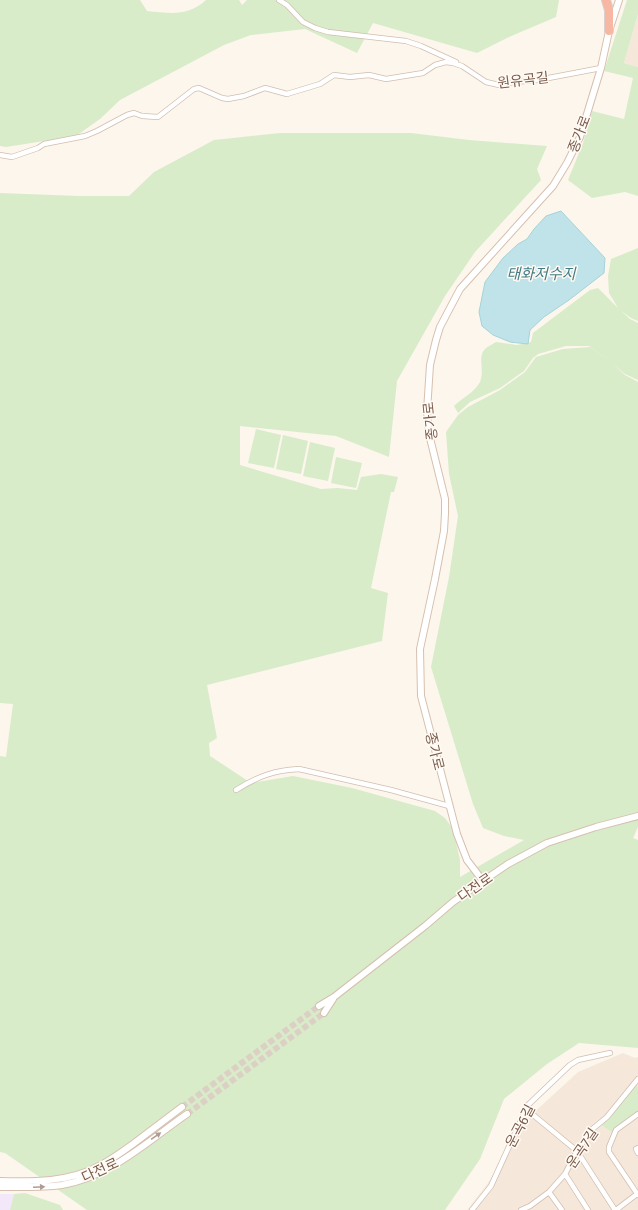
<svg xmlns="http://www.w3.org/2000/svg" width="638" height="1210" font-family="'Fira Sans','Noto Sans KR',sans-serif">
  <rect width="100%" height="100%" fill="#fdf6ec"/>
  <!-- residential -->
  <path fill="#f5e8da" d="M638 14V67L624 63Z
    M623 1053 635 1058 638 1057V1210H467L488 1183 529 1117 578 1072Z"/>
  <!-- education -->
  <path fill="#f3e8fa" d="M0 1194H14L10 1210H0Z"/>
  <!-- green -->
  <path fill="#d8ecc9" d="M0 0H140L147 11C169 13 188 17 206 0H239L242 5 247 0H559L556 17 509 37 477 53 373 23 357 53 305 29 251 35 224 45 120 100 100 119 76 136 6 147 0 146Z
    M627 0H638V14L624 63 638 67V196L625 192 592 198 568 180 583 143 592 111 624 119 633 78 604 71Z
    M280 133H411L469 140 547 146 537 169 541 180 475 252 445 296 397 381 389 457 336 436 240 426V465L321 489 338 488 357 490 361 477 381 474 398 477 394 492H391L371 588 388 593 382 641 207 685 217 738 209 743 210 756 251 783 293 776 352 788 435 811 445 818 453 829 460 860V877L524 840 504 836 483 828 473 804 431 667 449 577 458 516 449 474 446 432 458 415 468 407 500 390 525 372 536 357 563 349 590 347 613 363 589 346H566L538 354 533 358 524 371 500 388 470 402 458 413 454 406C462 398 475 392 480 382 485 370 477 357 485 349 488 346 493 344 496 342L517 345 531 342 533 333 590 290 598 288 618 308 609 293 608 276 611 259 638 248V321L631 318 621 311 630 319 638 323V380L625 374 613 364 625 375 638 382V827L633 838 638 840V1048L579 1043 547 1064 504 1099 480 1159 445 1210H87L5 1153 0 1152V756L6 757 13 704 0 703V193L79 196H129L154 172 214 140Z
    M256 429 281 435 274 468 248 463Z
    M283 435 308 441 301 474 276 469Z
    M310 442 335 448 328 481 303 476Z
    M336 457 362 463 356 488 331 483Z
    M636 1084 638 1088V1113L613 1133 600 1124Z
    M25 1193 60 1205 63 1210H10L14 1194Z"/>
  <!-- water -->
  <path fill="#bfe3e8" stroke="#a5d3da" d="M561 211 605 258 604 273 569 300 544 317 530 330 528 344 510 342 493 335 482 326 479 312 485 282 503 258 518 244 527 239 534 229 546 216Z"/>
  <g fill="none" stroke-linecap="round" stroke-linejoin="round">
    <!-- secondary-tunnel -->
    <path stroke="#dcd0c4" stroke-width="6" stroke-dasharray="6 3" stroke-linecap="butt" d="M182 1107 319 1006
      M187 1114 324 1013"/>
    <!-- street casing -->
    <g stroke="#d1beb0" stroke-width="6">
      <path id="street" d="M279 0 287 5 303 22 315 28 328 32 406 41 421 46 456 62
        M0 155 12 157 38 148 44 144 85 136 97 131 127 115 134 113 142 116 158 117 194 89 199 88 222 98 228 99 244 96 265 88 287 94 320 84 334 75 350 77 369 75 386 79 423 73 435 65 446 62 453 63 462 66 486 82 499 85 514 82 538 80 601 68
        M236 790C257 777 274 770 299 769L391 790 449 806
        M526 1109 577 1151 615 1210
        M638 1114 616 1130 609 1147V1152L638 1195
        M638 1148 636 1149 638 1153
        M565 1174 588 1210
        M549 1192 562 1210
        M472 1210 491 1186 528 1105 570 1065 578 1060 610 1053
        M521 1210 530 1206 549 1192 565 1174 577 1151 590 1131 607 1117 638 1079
        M616 1210 637 1194"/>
    </g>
    <!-- secondary casing -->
    <g stroke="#d6c0b0" stroke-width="8">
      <path id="secondary" d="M483 881 467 860 457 834 421 696 420 649 435 579 444 531 445 513V499L429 434 427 411 430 365 436 340 440 327 460 289 553 186 567 163 580 137 601 68 609 31 619 0
        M319 1006 334 997 425 926 453 902 483 881 508 864 547 843 596 827 638 816
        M324 1013 333 999
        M0 1181C33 1182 70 1182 99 1166 111 1160 122 1152 133 1144 149 1132 166 1119 182 1107
        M0 1187C21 1187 41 1188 62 1185 110 1177 148 1141 187 1114"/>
    </g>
    <!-- highway casing -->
    <g stroke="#dad1cd" stroke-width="10">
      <path id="highway" d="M606 0 609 10V31"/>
    </g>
    <!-- street -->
    <use href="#street" stroke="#fff" stroke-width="4.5"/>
    <!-- secondary -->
    <use href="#secondary" stroke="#fff" stroke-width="6"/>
    <!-- highway -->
    <use href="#highway" stroke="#f7b7a3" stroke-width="8"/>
  </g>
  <!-- one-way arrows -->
  <defs><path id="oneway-solid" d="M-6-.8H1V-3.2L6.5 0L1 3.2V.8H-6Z"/></defs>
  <g fill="#af9d94">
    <use href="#oneway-solid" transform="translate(156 1136) rotate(-35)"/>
    <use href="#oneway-solid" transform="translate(39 1187) rotate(-3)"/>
  </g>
  <g text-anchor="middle" stroke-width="3" stroke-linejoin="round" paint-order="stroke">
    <!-- street labels -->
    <g font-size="14" fill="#7a5c4d" stroke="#fffaf3">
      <text transform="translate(523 80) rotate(-7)" y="5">원유곡길</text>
      <text transform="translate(579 134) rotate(-69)" y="5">종가로</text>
      <text transform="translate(430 421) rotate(-96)" y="5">종가로</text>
      <text transform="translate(435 751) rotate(76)" y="5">종가로</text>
      <text transform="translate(475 887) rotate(-35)" y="5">다전로</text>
      <text transform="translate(520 1126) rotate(-62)" y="5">운곡6길</text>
      <text transform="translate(582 1148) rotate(-56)" y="5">운곡7길</text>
      <text transform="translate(100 1170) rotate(-25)" y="5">다전로</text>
    </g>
    <!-- water labels -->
    <g font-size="15" font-style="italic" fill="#437c86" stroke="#fffaf3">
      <text x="541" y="279">태화저수지</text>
    </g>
  </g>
</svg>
